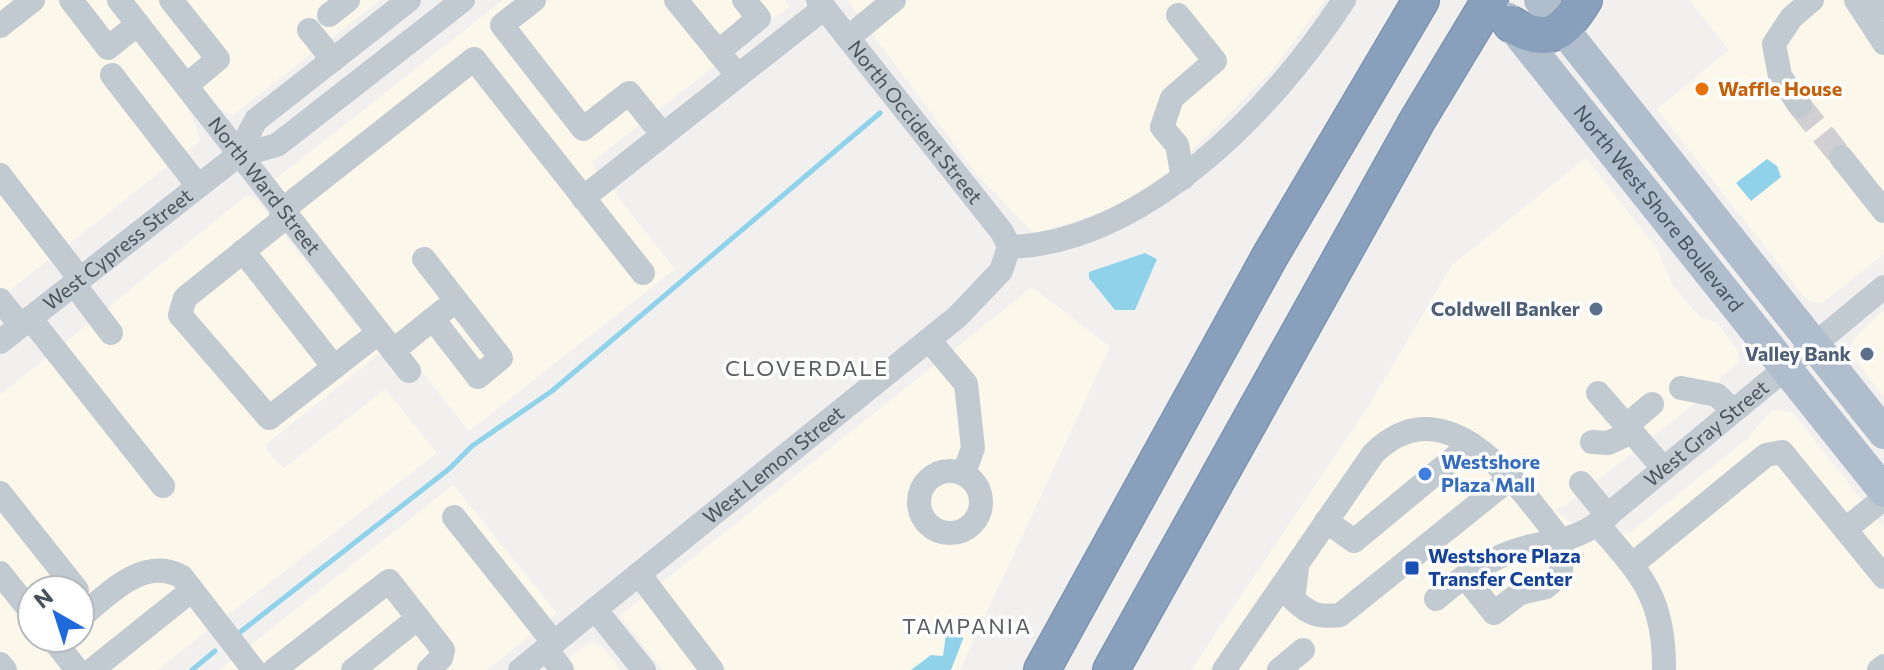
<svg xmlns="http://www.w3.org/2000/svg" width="1884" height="670" font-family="Commissioner,sans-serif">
  <rect width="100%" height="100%" fill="#f2f0ef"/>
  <!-- commercial -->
  <path fill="#fbf7ea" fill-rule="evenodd" d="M0 0H108L184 98 201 140 0 298Z
    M129 0H380L233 115 217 107Z
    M503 0H784L789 7 591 163 675 269 469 431 272 182Z
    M847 0H1325L1273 69 1166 177 1106 211 1035 234 979 177Z
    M1690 0H1863L1884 26V254L1821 304 1806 299 1657 109 1729 50Z
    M1586 158 1658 250 1672 285 1701 318 1716 322 1737 349 1739 362 1721 377 1717 386 1566 505 1554 509 1597 544 1631 532 1746 440 1772 410 1792 412 1884 528V670H1191L1368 407 1452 265Z
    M247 195 256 199 379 354 264 446 283 469 385 389 437 453 157 670H0V395ZM32 590H80V638H32Z
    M1032 287 1110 347 960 670H663L620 616Z
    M1884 310V398L1850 352 1853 340Z
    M453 485 557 613 487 670H219Z
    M594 643 601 645 621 670H555L586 644Z"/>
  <!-- water -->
  <path fill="#8fd2e9" d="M1767 159 1777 166 1781 177 1751 201 1736 183Z
    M1145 253 1157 259 1135 310H1115L1089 278V272Z
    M961 625 963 639 951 670H911L931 655 943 656 947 627Z"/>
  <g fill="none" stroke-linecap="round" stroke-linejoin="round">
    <!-- stream -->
    <path stroke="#8fd2e9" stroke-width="5" d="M239 633 449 469 472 446 552 391 880 113
      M192 670 215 651"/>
    <!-- minor-tunnel -->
    <path stroke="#d0d0d2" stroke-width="24" stroke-dasharray="24 12" stroke-linecap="butt" d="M1800 106 1841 157"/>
    <!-- highway casing -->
    <g stroke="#748ba8" stroke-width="38">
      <path id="highway" d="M1511 24C1548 47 1564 32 1584 0
        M1042 670 1270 256 1421 0
        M1111 670 1417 121 1490 0"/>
    </g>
    <!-- minor -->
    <g stroke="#c1c9d1" stroke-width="24">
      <path d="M71 0 108 48 138 24"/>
      <path id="s1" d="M119 0 409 371"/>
      <path d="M171 0 218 59 187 85"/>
      <path d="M534 0 502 25 583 129 629 93 663 135"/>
      <path d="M676 0 738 76"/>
      <path id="s2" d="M818 0 1002 232 1009 247"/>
      <path d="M1856 0 1884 43"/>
      <path d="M1878 0 1884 8"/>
      <path d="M329 15 348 0"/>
      <path d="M1178 15 1215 61 1172 98 1162 127 1177 145 1183 178"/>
      <path d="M0 26 33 0"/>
      <path d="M309 30 333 60"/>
      <path d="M848 38 894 0"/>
      <path d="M718 52 759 18 744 0"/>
      <path d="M112 75 198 186"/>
      <path d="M1800 106 1780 76 1774 44 1791 18 1812 0"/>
      <path d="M237 156 256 120 409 0"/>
      <path d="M1841 157 1884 211"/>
      <path d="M0 175 80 279"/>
      <path d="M583 198 824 8"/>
      <path d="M281 211 474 59 643 273"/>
      <path d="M286 217 185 298 180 315 269 418 378 333"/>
      <path d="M1009 247C1145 243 1274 108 1344 0"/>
      <path d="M243 251 334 367"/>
      <path d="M424 259 501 358 478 377 433 319"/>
      <path d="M74 284 111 333"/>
      <path d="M0 300 21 326"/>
      <path d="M30 318 163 486"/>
      <path d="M929 340 966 384 973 448 964 473"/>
      <path id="s3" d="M0 342 237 156 277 145 463 0"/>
      <path d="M393 351 444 310"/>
      <path d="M1681 388 1717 395 1733 411"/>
      <path d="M1598 393 1664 469"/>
      <path d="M1627 425 1652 404"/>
      <path d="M1592 442 1608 443 1632 432"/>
      <circle cx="950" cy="502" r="31"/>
      <path d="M1581 483 1608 516"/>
      <path d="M0 493 77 590"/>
      <path d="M454 517 554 643"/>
      <path d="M1326 521 1354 541 1471 444"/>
      <path d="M1597 524C1642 575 1665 599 1664 670"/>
      <path d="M1846 529 1884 498"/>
      <path d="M1633 564 1766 455 1782 452 1884 577"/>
      <path d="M1297 568 1293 599C1309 614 1318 618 1340 615L1512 477"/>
      <path d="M0 573 32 613"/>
      <path d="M639 574 712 670"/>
      <path d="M1465 577 1494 613 1520 593 1546 587 1561 574 1562 542"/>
      <path id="s4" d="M1436 599C1462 576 1492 556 1527 547 1553 541 1574 540 1597 524L1884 287"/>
      <path d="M595 609 644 670"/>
      <path d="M80 618C107 595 144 555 182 577L254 670"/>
      <path d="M52 638 77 670"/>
      <path d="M546 649 562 670"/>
      <path d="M0 664 5 670"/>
      <path d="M92 670 192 590"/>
      <path d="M274 670 389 581 443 650 441 658 429 670"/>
      <path d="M353 670 418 618"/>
      <path id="s5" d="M520 670 957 317 1001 271 1009 247"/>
      <path d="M1224 670 1373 454C1447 380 1521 489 1562 542"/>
      <path d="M1279 670 1303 650"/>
      <path d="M1879 670 1884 666"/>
    </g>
    <!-- major -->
    <g stroke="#b0bdcd" stroke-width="32">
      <path d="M1540 0 1884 433"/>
      <path id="s6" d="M1506 18 1884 491"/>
    </g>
    <!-- highway -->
    <use href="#highway" stroke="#89a0bc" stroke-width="36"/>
  </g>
  <!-- markers -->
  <circle fill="#e8710a" stroke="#fff" stroke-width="3" cx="1702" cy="89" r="8"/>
  <g fill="#5c6f8a" stroke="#fff" stroke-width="3">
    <circle cx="1596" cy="309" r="8"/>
    <circle cx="1867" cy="354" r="8"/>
  </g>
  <circle fill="#3f7fe0" stroke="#fff" stroke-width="3" cx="1425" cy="474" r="8"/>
  <rect fill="#1a4fb4" stroke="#fff" stroke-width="3" x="1404" y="560" width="16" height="16" rx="4"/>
  <g text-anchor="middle" stroke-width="7" stroke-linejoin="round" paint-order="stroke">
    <!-- food labels -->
    <g font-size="20" font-weight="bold" fill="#c56008" stroke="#fff" text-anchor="start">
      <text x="1718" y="96">Waffle House</text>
    </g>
    <!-- street labels -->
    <g font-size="20" fill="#48525c" stroke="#fff">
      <text dy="7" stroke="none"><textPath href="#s2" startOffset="156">North Occident Street</textPath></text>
      <text dy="7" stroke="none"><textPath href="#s1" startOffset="236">North Ward Street</textPath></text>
      <text dy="7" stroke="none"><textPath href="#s6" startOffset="244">North West Shore Boulevard</textPath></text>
      <text dy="7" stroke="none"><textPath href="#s3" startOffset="150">West Cypress Street</textPath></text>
      <text dy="7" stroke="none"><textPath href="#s4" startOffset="322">West Gray Street</textPath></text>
      <text dy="7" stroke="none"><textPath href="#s5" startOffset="326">West Lemon Street</textPath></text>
    </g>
    <!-- service labels -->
    <g font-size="20" font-weight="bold" fill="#4e5e75" stroke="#fff" text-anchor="end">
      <text x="1580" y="316">Coldwell Banker</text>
      <text x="1851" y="361">Valley Bank</text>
    </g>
    <!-- shop labels -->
    <g font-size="20" font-weight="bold" fill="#366cbe" stroke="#fff" text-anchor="start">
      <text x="1441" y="469">Westshore<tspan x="1441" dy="23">Plaza Mall</tspan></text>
    </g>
    <!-- transit labels -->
    <g font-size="20" font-weight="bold" fill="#164399" stroke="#fff" text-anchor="start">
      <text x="1428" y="563">Westshore Plaza<tspan x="1428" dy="23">Transfer Center</tspan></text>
    </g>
    <!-- neighbourhood labels -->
    <g font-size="22" letter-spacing="2" fill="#5c5f64" stroke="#fff">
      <text x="807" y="376">CLOVERDALE</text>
      <text x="967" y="634">TAMPANIA</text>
    </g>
  </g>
  <!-- north arrow -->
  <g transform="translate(56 614) rotate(321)"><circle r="38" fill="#ffffff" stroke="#b6babe" stroke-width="2"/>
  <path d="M0-6L14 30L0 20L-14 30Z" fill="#2069db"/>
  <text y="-12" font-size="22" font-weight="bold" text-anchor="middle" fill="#48525c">N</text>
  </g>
</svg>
